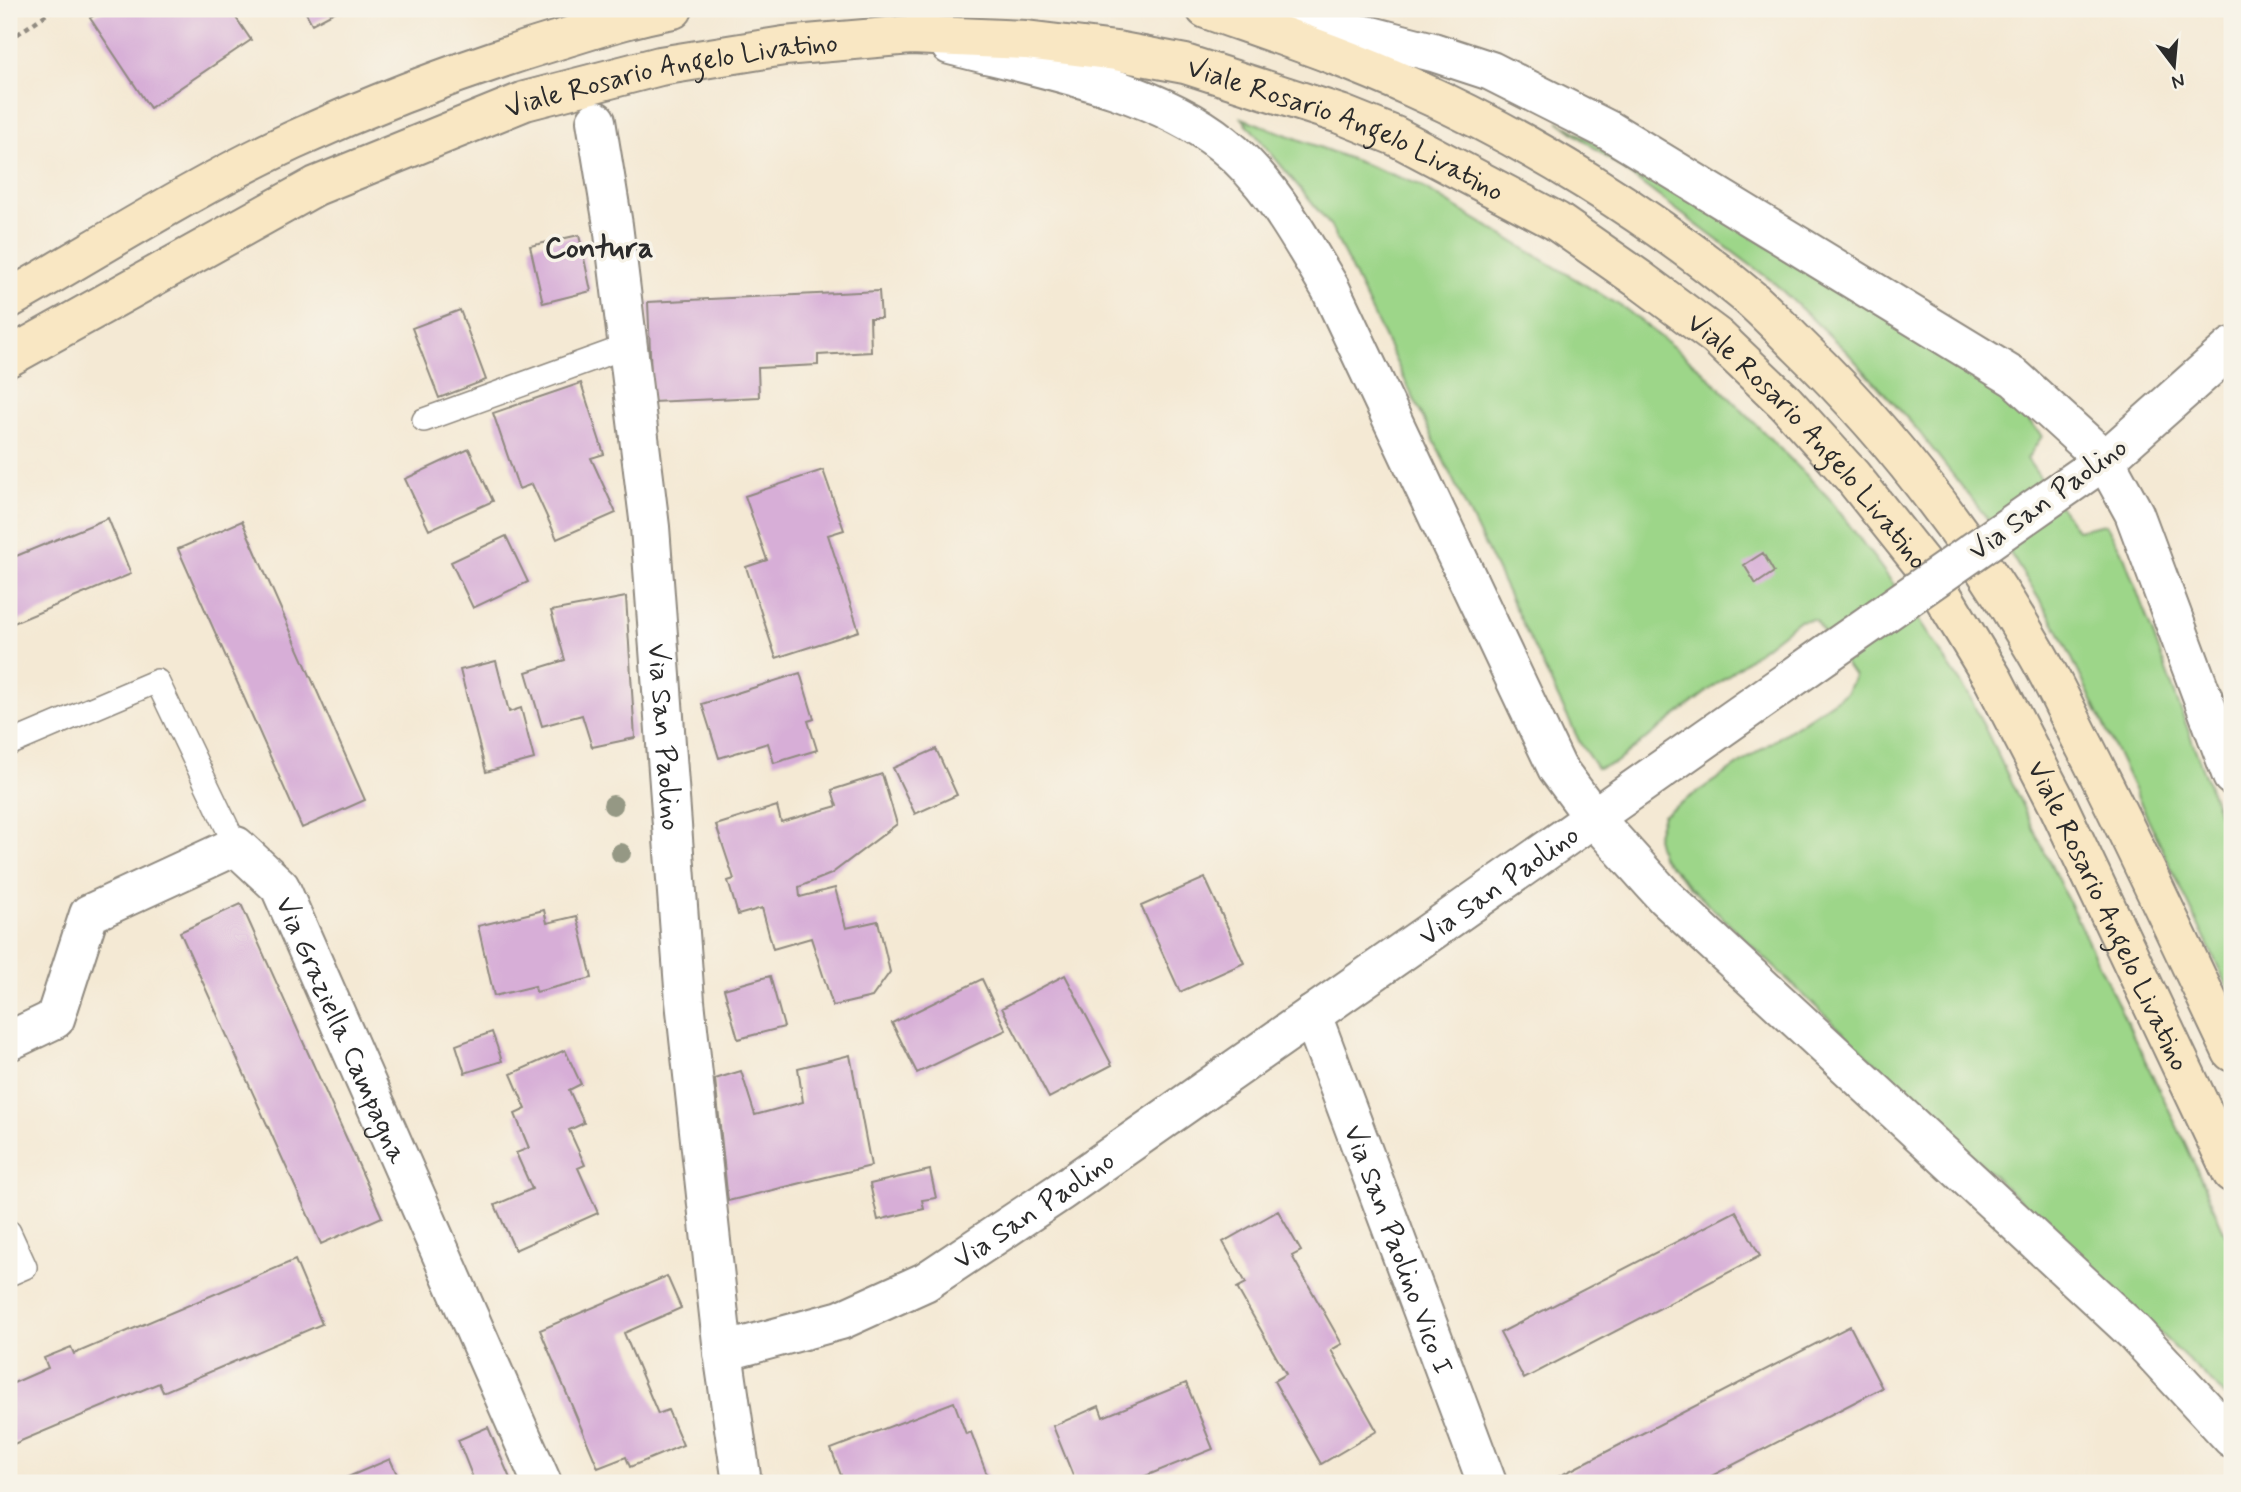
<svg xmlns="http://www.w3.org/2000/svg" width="2241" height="1492" font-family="Mynerve,sans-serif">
  <rect width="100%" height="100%" fill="#f7f3e8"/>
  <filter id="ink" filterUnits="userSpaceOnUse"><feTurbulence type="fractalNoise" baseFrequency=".0143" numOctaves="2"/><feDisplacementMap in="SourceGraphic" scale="14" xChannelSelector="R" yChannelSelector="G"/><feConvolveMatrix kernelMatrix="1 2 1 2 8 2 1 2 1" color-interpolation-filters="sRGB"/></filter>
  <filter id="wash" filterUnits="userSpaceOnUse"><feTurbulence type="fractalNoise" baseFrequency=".00686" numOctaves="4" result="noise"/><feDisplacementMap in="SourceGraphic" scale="28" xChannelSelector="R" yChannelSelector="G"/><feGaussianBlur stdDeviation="1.57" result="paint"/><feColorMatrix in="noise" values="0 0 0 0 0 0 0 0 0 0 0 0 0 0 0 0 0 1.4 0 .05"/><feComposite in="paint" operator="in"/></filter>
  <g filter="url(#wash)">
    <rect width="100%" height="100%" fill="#f4e9d4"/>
    <!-- green -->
    <path fill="#9dd689" stroke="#64805a" stroke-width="2" d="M1242 118 1417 184 1627 310 1702 370 1829 498 1898 590 1969 695 2186 1145 2232 1249V1402L1690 887 1661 856 1656 837 1663 815 1847 692 1854 676 1814 619 1798 621 1615 763 1597 768 1581 745 1330 225Z
      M1558 121 1992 380 2042 436 2027 459 2077 530 2106 524 2124 556 2232 849V996L2059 631 1993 526 1915 427 1847 352 1773 282Z"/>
    <g id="blocks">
      <!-- building -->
      <path fill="#d7aed7" d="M105 9H230L251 40 150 108 90 18Z
        M304 9H340L312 24Z
        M579 235 591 291 543 303 530 246Z
        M879 291 881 318H870L871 352 818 355V365L758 368 759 397 652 402 648 302Z
        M460 310 486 380 439 398 412 328Z
        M581 383 604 454 591 458 616 513 557 539 532 484 519 489 493 413Z
        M469 449 493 501 429 530 405 479Z
        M823 470 844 530 828 535 859 631 776 658 746 567 767 560 745 496Z
        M108 518 131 574 9 625V559Z
        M242 521 365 800 302 828 178 549Z
        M506 536 528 582 473 608 451 562Z
        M1763 553 1774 572 1756 584 1744 565Z
        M626 597 635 738 592 747 582 715 542 726 526 672 565 660 551 611Z
        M496 661 509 712 521 708 534 759 486 772 460 670Z
        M800 673 814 719 808 721 817 750 774 763 768 743 719 758 702 704Z
        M936 749 957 795 915 814 893 768Z
        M882 774 897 824 831 874 799 887 800 897 835 888 846 928 878 921 890 972 872 997 833 1006 811 938 773 949 762 908 738 915 728 881 734 879 716 825 777 806 781 822 837 806 832 790Z
        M1205 878 1244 963 1180 992 1141 906Z
        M241 904 382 1217 321 1244 180 932Z
        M544 910 547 923 577 916 592 978 536 992 535 986 494 996 478 926Z
        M1065 975 1112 1065 1049 1098 1002 1008Z
        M770 976 784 1027 738 1039 724 989Z
        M982 979 1006 1030 917 1073 892 1023Z
        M492 1032 502 1061 465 1073 456 1045Z
        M565 1050 581 1084 569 1090 584 1123 569 1130 585 1165 578 1168 598 1213 515 1250 495 1205 532 1189 516 1153 529 1148 515 1114 526 1109 511 1074Z
        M850 1055 871 1166 728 1201 715 1079 741 1071 755 1115 803 1102 798 1068Z
        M930 1170 936 1198 922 1200 924 1209 878 1220 870 1184Z
        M1278 1211 1301 1251 1292 1256 1342 1344 1331 1350 1377 1431 1321 1464 1274 1381 1286 1374 1237 1288 1246 1283 1223 1242Z
        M1736 1211 1760 1256 1524 1379 1500 1333Z
        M295 1260 322 1324 163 1392 159 1383 9 1446V1385L48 1368 44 1358 71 1347 74 1354Z
        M667 1276 681 1308 624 1333 658 1414 668 1410 683 1445 630 1467 626 1457 598 1468 540 1330Z
        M1850 1326 1882 1388 1698 1483H1546Z
        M1186 1383 1213 1449 1128 1483H1076L1053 1426 1099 1406 1103 1417Z
        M954 1402 966 1434 971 1432 990 1483H844L831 1449Z
        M488 1427 512 1483H475L458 1440Z
        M390 1459 401 1483H334Z"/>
    </g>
  </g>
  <g filter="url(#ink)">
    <use href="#blocks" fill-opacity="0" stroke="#908a80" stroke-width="2"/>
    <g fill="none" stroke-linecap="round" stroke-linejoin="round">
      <!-- tertiary-tunnel -->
      <path stroke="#ccc3b2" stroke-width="38" stroke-dasharray="38 19" stroke-linecap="butt" d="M576 9 595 115"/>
      <!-- service casing -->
      <g stroke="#908a80" stroke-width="26">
        <path id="service" d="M424 420 628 346
          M9 744 157 681 236 846
          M9 1232 25 1267 9 1274"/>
      </g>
      <!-- minor casing -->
      <g stroke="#908a80" stroke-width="42">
        <g id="minor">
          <path id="s1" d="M1312 1015 1487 1483"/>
          <path id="s2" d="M9 1041 55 1019 89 914 236 846 280 887 542 1483"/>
        </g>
      </g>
      <!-- tertiary casing -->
      <g stroke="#908a80" stroke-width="42">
        <g id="tertiary">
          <path d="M1261 17 1371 36 1433 52 1491 71 1610 131 2015 378 2105 460 2134 513 2232 776"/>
          <path d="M950 45C1035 67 1154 88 1223 144 1270 181 1300 238 1330 288L1557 768 1594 818 1665 897 2134 1332 2232 1438"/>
          <path id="s3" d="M596 121 613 225 650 527 685 1001 723 1352 742 1483"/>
          <path d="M2053 496 2105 460 2232 347"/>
          <path id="s4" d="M723 1352 841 1320 925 1282 1060 1192 1828 653"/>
        </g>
      </g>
      <!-- secondary casing -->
      <g stroke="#908a80" stroke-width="42">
        <g id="secondary">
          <path d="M1206 9C1276 34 1346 57 1413 88 1528 139 1653 217 1750 298 1767 313 1783 330 1799 346 1891 435 1969 537 2033 647 2053 680 2068 715 2086 749 2137 849 2184 951 2232 1052"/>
          <path d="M9 299C102 246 194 187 292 141 377 102 466 68 555 41 594 29 633 16 673 9"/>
          <path id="s5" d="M9 357 316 186 525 101 660 66 784 46 911 35 1026 40 1116 51 1185 64 1340 114 1395 136 1556 221 1639 279 1717 337 1785 402 1852 476 1927 570 1993 679 2057 803 2232 1173"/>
        </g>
      </g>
      <!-- path -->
      <path stroke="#908a80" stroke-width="4.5" stroke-dasharray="5 5" stroke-linecap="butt" d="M9 40 54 9"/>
      <!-- service -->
      <use href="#service" stroke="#fff" stroke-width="23"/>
      <!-- minor -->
      <use href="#minor" stroke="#fff" stroke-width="38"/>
      <!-- tertiary -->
      <use href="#tertiary" stroke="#fff" stroke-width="38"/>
      <!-- secondary -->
      <use href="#secondary" stroke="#f9e7c3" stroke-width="38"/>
      <!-- tertiary-bridge casing -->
      <g stroke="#908a80" stroke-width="42" stroke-linecap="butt">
        <path id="tertiary-bridge" d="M1828 653 2053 496"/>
      </g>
      <!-- tertiary-bridge -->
      <use href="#tertiary-bridge" stroke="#fff" stroke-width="38"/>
    </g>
    <!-- trees -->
    <g fill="#959884">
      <circle cx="613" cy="805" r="10"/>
      <circle cx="621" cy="853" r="10"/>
    </g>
  </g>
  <g text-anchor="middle" stroke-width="7" stroke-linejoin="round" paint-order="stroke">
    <!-- street labels -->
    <g font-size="28" fill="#2b2b2b" stroke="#f7f3e8">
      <text dy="10" stroke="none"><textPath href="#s5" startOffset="726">Viale Rosario Angelo Livatino</textPath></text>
      <text dy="10" stroke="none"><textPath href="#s5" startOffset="1419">Viale Rosario Angelo Livatino</textPath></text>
      <text dy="10" stroke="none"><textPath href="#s5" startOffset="1986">Viale Rosario Angelo Livatino</textPath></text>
      <text transform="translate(2047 498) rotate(-36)" y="10">Via San Paolino</text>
      <text dy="10" stroke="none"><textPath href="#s3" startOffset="620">Via San Paolino</textPath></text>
      <text dy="10" stroke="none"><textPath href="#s4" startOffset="912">Via San Paolino</textPath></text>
      <text dy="10" stroke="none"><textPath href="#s5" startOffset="2553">Viale Rosario Angelo Livatino</textPath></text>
      <text dy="10" stroke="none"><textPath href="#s2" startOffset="539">Via Graziella Campagna</textPath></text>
      <text dy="10" stroke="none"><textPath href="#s4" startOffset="345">Via San Paolino</textPath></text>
      <text dy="10" stroke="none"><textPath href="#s1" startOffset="250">Via San Paolino Vico I</textPath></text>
    </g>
    <!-- neighbourhood labels -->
    <g font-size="30" font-weight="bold" fill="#2b2b2b" stroke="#f7f3e8">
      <text x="599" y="257">Contura</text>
    </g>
  </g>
  <!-- margin -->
  <rect width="2241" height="1492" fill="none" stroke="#f7f3e8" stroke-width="35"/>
  <!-- north arrow -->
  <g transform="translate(2174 66) rotate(164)" stroke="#f7f3e8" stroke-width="5" paint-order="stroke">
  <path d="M0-5L12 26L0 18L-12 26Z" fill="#2b2b2b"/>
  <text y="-10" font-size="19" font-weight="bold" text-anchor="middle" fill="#2b2b2b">N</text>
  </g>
</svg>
